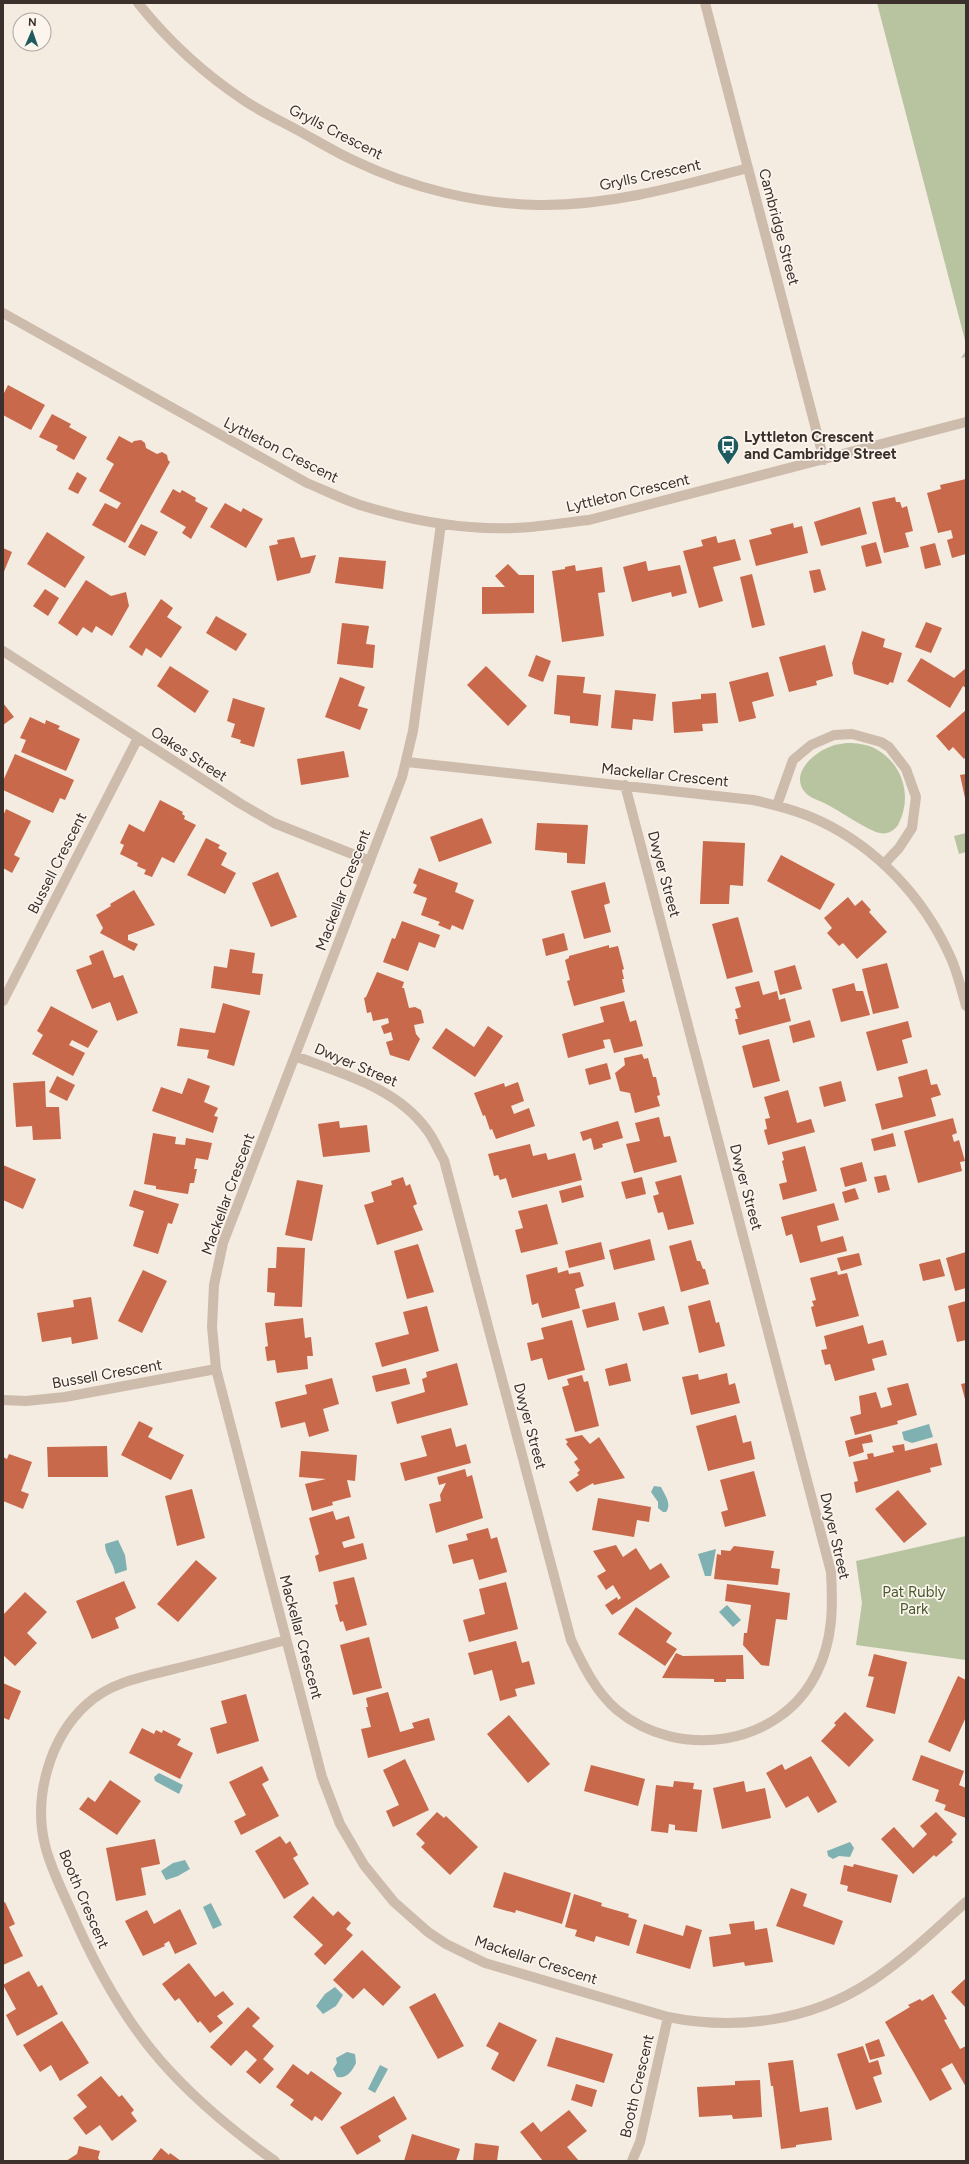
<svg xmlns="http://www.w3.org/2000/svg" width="969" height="2164" font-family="Figtree,sans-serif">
  <rect width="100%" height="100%" fill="#f4ebe1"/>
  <!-- green -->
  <path fill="#b8c4a0" d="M877 3H966V357L961 358 966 351V344Z
    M847 743C856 743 867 744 876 749 903 764 913 797 898 825 895 830 887 835 880 833 868 831 839 810 824 803 818 800 808 797 804 791 790 772 816 751 832 746 836 744 842 744 847 743Z
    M966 833V852L959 854 954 836Z
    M966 1536V1660L856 1645 862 1603 856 1561Z"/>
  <!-- water -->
  <path fill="#7fb0b2" d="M929 1424 933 1437 912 1443 904 1440 902 1432Z
    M654 1486 661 1487C665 1495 672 1504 666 1512H663L658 1508V1502L651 1492Z
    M118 1540 125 1555 127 1570 115 1574C114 1562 105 1556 105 1544Z
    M716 1549 711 1576H705L698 1554Z
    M727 1605 741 1620 733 1627 719 1612Z
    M159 1773 183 1785 179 1794 155 1781 154 1777Z
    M850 1842 854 1848 850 1857 839 1856 833 1859 828 1856 827 1851Z
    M185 1860 190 1869 178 1876 166 1880 161 1871 173 1863Z
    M211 1903 222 1925 213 1929 203 1907Z
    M335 1987 343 1995 336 2006 323 2014 316 2006 325 1994Z
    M347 2052 355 2054 356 2063C352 2071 347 2079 337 2077L333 2069 337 2063 336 2058Z
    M380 2065 388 2069 375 2093 368 2089Z"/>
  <!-- building -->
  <path fill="#c8694b" d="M8 385 45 405 31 430 3 415V395Z
    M52 414 71 424 69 427 87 437 74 460 56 450 58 446 39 437Z
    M119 436 132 443 134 441 141 440 145 443 146 448 157 454 162 452 167 455 168 460 170 462 125 543 92 525 105 503 117 509 121 503 99 491 114 464 106 459Z
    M77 472 87 478 78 494 68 489Z
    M966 479V554L952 558 947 540 953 538 951 530 938 533 927 493 941 489 940 485Z
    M173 489 180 493 182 490 196 498 195 501 208 508 191 539 182 533 186 527 160 512Z
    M895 497 896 502H900L902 508 907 506 913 531 905 533 909 547 884 553 872 502Z
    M225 503 241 512 243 508 263 519 246 548 210 527Z
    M860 507 867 534 821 546 814 522Z
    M793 523 794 528 802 526 808 553 756 566 749 540 772 534 770 529Z
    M141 524 158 532 145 556 128 547Z
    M47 532 85 557 65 588 27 564Z
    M716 536 718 543 735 539 741 560 713 567 723 601 699 608 683 551 703 546 701 540Z
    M294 537 301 558 316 555 310 573 277 581 269 546 278 544 277 540Z
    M876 542 882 563 866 567 861 546Z
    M935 543 941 565 925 569 920 547Z
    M3 548 12 552 3 574Z
    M339 557 386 561 383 589 335 583Z
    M646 561 648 571 680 565 687 593 672 597 671 592 632 602 623 567Z
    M508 564 519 575H534V613L482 614V587H505L495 576Z
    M575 565 576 571 602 567 605 592 598 593 604 636 562 642 552 571 565 569V567Z
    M820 569 826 590 814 593 809 571Z
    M752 574 765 625 752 628 740 577Z
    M86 580 111 596 126 592 129 606 112 636 96 626 92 633 83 627 77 636 58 623Z
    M45 589 59 598 48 616 33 606Z
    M161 599 173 608 167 617 182 627 161 658 146 648 142 656 129 647Z
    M216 616 247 634 236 651 206 633Z
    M926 622 942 628 931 653 915 647Z
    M342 623 369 626 366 644 375 645 373 668 337 664Z
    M862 631 885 639 883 647 902 653 893 683 890 682 888 685 854 674 852 663Z
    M825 645 833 676 816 681 817 685 789 692 779 657Z
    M536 655 551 661 543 682 528 676Z
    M921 658 954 678 966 668V688L963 686 950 708 907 681Z
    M170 666 209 691 195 713 157 686Z
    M486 666 527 706 508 726 467 685Z
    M768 672 774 696 752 702 756 718 739 722 729 682Z
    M557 675 585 677 583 693 601 695 598 726 570 723V716L554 714Z
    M340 677 365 687 358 706 368 709 360 730 325 717Z
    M615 690 656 694 653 721 633 719 632 730 611 728Z
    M716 693 718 723 702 724 703 731 674 733 672 702 701 699V694Z
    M233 698 265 708 254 747 240 743 241 740 231 737 235 724 227 721Z
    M3 703 14 717 3 725Z
    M966 710V757L964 759 953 747 949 751 936 736Z
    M30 717 45 724 46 720 60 726 58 729 80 739 66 771 21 752 26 740 20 738Z
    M344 751 349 777 301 785 297 759Z
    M15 754 74 780 65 800 60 798 53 813 3 790V781Z
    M966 774V798H965L960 775Z
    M160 800 183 812 182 814 185 816 184 819 196 825 174 863 162 857 152 877 144 874 146 870 137 866 138 863 120 854 124 845 120 843 129 824 144 832Z
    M6 809 31 821 14 855 20 858 12 873 3 868V816Z
    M482 818 492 843 439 862 430 837Z
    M537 823 588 825 585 864 567 863V853L535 850Z
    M206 838 220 845 218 848 227 853 221 865 236 873 225 894 187 875Z
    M703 841 745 843 743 886 730 885 729 904H700Z
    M781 855 835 884 820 910 767 881Z
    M419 868 458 883 455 892 474 900 463 930 452 925 450 930 438 925 440 922 421 915 427 898 413 893 417 885 413 883Z
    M278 872 297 917 271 927 252 883Z
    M605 882 610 903 604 905 611 932 584 939 571 891Z
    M134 890 155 925 128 935V940L138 944 134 951 100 933 103 928 96 915 111 906 110 904Z
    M848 897 855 906 862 900 871 910 869 912 887 932 857 959 843 943 839 946 827 933 832 928 824 918Z
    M738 917 753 972 727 979 712 924Z
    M402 921 440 935 435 948 419 942 408 971 383 962 392 938 395 939Z
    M564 933 568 950 546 956 542 939Z
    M609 945V948L618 946 624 969 622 970 624 979H622L625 992 574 1006 567 981 570 980 565 960 569 958V956Z
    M230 949 255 953 252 973 263 974 260 995 211 988 214 966 227 968Z
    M103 950 114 978 123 975 138 1013 117 1021 110 1002 92 1009 76 970 92 964 89 956Z
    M887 963 899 1008 873 1014 862 969Z
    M795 965 802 989 780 995 774 971Z
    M377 972 404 982 402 988H404L409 1008 415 1007 421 1010 424 1023 414 1025 416 1034 420 1039 409 1061 390 1055 386 1042 393 1040 391 1032 384 1034 381 1026 389 1023 388 1018 373 1021 371 1012 367 1013 364 998 366 997Z
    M759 981 763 995 777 991 779 1000 785 998 791 1021 739 1035 735 1019H738L735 1009 741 1007 735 987Z
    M854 983 856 991H863L870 1015 841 1022 832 989Z
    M624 1001 630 1022 636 1020 643 1046 614 1053 610 1039 603 1040 605 1048 568 1058 562 1034 604 1022 600 1007Z
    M223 1003 250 1011 234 1066 207 1058 209 1050 177 1046 180 1028 215 1033Z
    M51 1006 98 1031 88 1048 72 1040 69 1045 85 1053 73 1076 32 1054 43 1035 37 1031Z
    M810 1020 815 1037 793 1043 789 1026Z
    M908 1021 912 1037 902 1040 908 1063 877 1071 866 1032Z
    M488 1026 503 1036 475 1077 432 1048 446 1028 474 1047Z
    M769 1039 780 1081 753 1088 742 1046Z
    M642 1054 644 1059 648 1058 653 1077H656L660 1095 657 1096 660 1106 635 1113 630 1093 620 1091 615 1073 625 1065 624 1058Z
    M607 1063 611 1079 589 1085 585 1069Z
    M927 1069 931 1085 937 1084 941 1095 931 1098 936 1116 882 1130 875 1104 903 1097 898 1077Z
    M57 1076 75 1085 67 1101 49 1092Z
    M188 1078 210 1086 204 1102 218 1108 214 1116 218 1117 213 1133 152 1111 161 1087 182 1094Z
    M45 1081 46 1107H59L61 1139 33 1140 32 1126 16 1127 13 1083Z
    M841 1081 846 1101 824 1107 819 1087Z
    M518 1082 524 1101 511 1106 514 1114 529 1108 535 1126 496 1139 492 1129 490 1130 485 1115 483 1116 474 1093 504 1083 505 1087Z
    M788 1090 797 1123 811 1119 815 1132 768 1145 764 1130 767 1129 765 1119 770 1118 764 1097Z
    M659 1117 664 1137 670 1136 677 1162 634 1173 626 1144 640 1141 635 1123Z
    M953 1118 957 1133 952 1135 954 1142 959 1140 965 1161 960 1162 962 1171 918 1183 904 1131Z
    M339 1121 340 1128 367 1125 370 1152 323 1157 318 1124Z
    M618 1121 623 1138 602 1144 603 1147 594 1150 591 1138 583 1141 580 1132Z
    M153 1133 176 1137 175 1144 185 1145 186 1138 212 1143 208 1160 196 1158 194 1169H197L194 1183H190L188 1194 156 1189V1186L144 1184Z
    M893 1133 896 1146 874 1151 871 1139Z
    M530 1144 533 1156 546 1153 548 1160 575 1153 582 1180 512 1198 506 1178 500 1180 498 1175 494 1176 488 1154Z
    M805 1146 817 1191 783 1200 779 1184 787 1182 782 1161 784 1160 782 1152Z
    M862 1162 867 1181 845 1187 840 1168Z
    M3 1165 36 1179 23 1209 3 1200Z
    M681 1175 694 1224 668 1230 663 1212 658 1213 653 1196 659 1194 655 1182Z
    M886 1175 890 1190 878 1193 874 1177Z
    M403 1177 406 1186 410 1184 417 1204 413 1206 423 1230 377 1245 364 1205 374 1202 371 1192 392 1185 391 1181Z
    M642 1177 646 1194 626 1199 621 1182Z
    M297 1180 323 1185 312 1241 285 1235Z
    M581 1185 584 1197 562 1203 559 1191Z
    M855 1188 859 1199 845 1203 842 1192Z
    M134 1190 179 1204 172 1224 168 1223 158 1254 133 1246 144 1211 129 1206Z
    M834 1203 839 1220 817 1226 821 1242 843 1236 847 1251 800 1263 792 1234 786 1236 781 1217Z
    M547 1204 558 1244 521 1253 515 1230 523 1228 518 1211Z
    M650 1239 655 1260 614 1270 609 1250Z
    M691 1240 697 1261H700L703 1269H705L709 1284 681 1292 669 1246Z
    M601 1242 605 1259 569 1268 565 1251Z
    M418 1244 434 1292 407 1299 394 1251Z
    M277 1247 305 1248 302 1307 274 1306 275 1293 267 1292 268 1268H276Z
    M966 1252V1288L955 1291 946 1258Z
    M859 1253 862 1265 841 1271 837 1258Z
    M940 1259 945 1276 923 1281 919 1264Z
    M557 1267 558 1273 568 1270 569 1274 580 1272 584 1286 575 1289 580 1308 542 1318 538 1303 532 1305 526 1275Z
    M143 1270 167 1281 142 1333 118 1321Z
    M837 1271 838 1275 847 1273 859 1316 816 1327 811 1307 814 1306 812 1301 816 1300 810 1278Z
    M91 1297 98 1339 72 1344 71 1337 42 1342 37 1313 74 1307 73 1300Z
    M710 1300 716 1323 719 1322 725 1346 699 1353 688 1306Z
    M966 1301V1340L957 1342 948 1306Z
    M615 1302 619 1320 587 1328 582 1310Z
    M427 1306 439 1351 382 1367 375 1343 409 1334 403 1312Z
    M664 1306 669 1324 643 1331 638 1313Z
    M303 1318 305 1338 311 1337 313 1356H307L308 1369 277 1373 275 1360 267 1361 265 1347 268 1346 265 1323Z
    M572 1320 585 1370 548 1380 542 1358 531 1361 527 1343 544 1339 541 1328Z
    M863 1325 868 1344 883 1340 887 1355 872 1359 875 1370 835 1381 830 1364 825 1365 821 1350 827 1349 824 1336Z
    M457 1363 468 1405 397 1424 391 1402 425 1392 422 1379 427 1377 426 1372Z
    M627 1363 631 1381 609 1386 605 1369Z
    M406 1368 410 1384 376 1392 372 1376Z
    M727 1373 729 1385 735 1383 740 1403 691 1415 682 1377 698 1374 699 1380Z
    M582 1375 584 1382 588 1381 599 1426 575 1432 562 1387 569 1385 567 1379Z
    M332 1378 339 1404 323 1409 329 1431 309 1437 305 1422 281 1428 275 1402 307 1394 305 1385Z
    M908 1383 917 1415 897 1421 898 1424 855 1435 850 1417 861 1414 859 1396 876 1392 881 1408 892 1405 887 1388Z
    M966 1383V1403L961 1384Z
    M736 1415 743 1443 751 1441 755 1459 708 1471 696 1426Z
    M139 1421 153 1428 148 1437 184 1455 171 1480 121 1455Z
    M451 1428 456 1447 466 1444 471 1463 405 1481 400 1463 427 1456 421 1436Z
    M871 1434 873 1442 862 1444 864 1452 849 1457 845 1441Z
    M582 1435 590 1444 599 1437 625 1478 594 1485 593 1483 577 1492 569 1482 579 1475 577 1473 580 1470 574 1462 578 1459 566 1444 568 1442 565 1439Z
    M937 1443 942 1465 930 1468 931 1472 856 1493 854 1482 858 1481 853 1462 868 1459 867 1454 873 1453 874 1457 894 1452 892 1446 904 1444 905 1451Z
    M107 1446 108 1477H48L47 1447Z
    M301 1451 357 1455 355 1481 347 1480 351 1497 332 1502 333 1505 312 1511 305 1484 326 1479 299 1477Z
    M9 1454 32 1462 21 1491 29 1494 23 1509 3 1501V1457L7 1459Z
    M465 1469 467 1477 472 1475 483 1518 436 1533 429 1504 441 1501 440 1495 446 1483 439 1485 437 1477Z
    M754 1471 766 1516 725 1527 721 1512 728 1510 720 1480Z
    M192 1489 205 1538 177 1546 165 1496Z
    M898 1490 927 1524 904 1543 875 1509Z
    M598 1498 651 1507 649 1522 637 1520 634 1537 592 1530Z
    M333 1511 336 1520 349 1516 355 1538 342 1542 344 1548 363 1543 367 1559 319 1572 315 1556 319 1554 309 1518Z
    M488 1528 491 1539 497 1537 507 1572 479 1580 473 1559 453 1564 448 1545 468 1540 466 1534Z
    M616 1545 623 1557 636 1548 650 1570 661 1563 670 1577 612 1615 605 1605 617 1597 618 1600 621 1598 613 1585 606 1590 597 1576 606 1571 593 1551Z
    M734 1546 774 1551 771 1568 780 1569 778 1585 714 1579 717 1554 721 1555V1550L730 1551Z
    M196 1560 217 1578 178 1622 157 1604Z
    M354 1577 367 1625 346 1631 343 1621 340 1622 335 1605 338 1604 333 1582Z
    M124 1581 136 1608 115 1618 119 1628 92 1639 76 1601Z
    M506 1582 518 1629 469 1642 463 1620 485 1614 479 1589Z
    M727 1584 790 1593 787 1620 776 1619 769 1666 761 1665 743 1645 744 1633H747L751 1605 725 1601Z
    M25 1592 47 1612 27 1633 37 1643 15 1666 3 1655V1615Z
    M636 1607 672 1633 666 1642 677 1649 665 1666 618 1634Z
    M369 1637 382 1688 353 1695 340 1645Z
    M516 1641 522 1663 529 1661 535 1684 515 1689 517 1696 500 1701 492 1670 474 1675 468 1653Z
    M676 1653 683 1656 743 1655 744 1679H726V1682H714V1679L662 1678Z
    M874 1654 907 1662 895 1714 866 1707 874 1677 868 1676Z
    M958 1676 966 1680V1717L950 1752 928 1742Z
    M3 1683 21 1691 9 1720 4 1718 3 1721Z
    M388 1692 400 1732 414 1728 412 1723 429 1718 435 1740 368 1758 361 1729 371 1727 366 1707H368L366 1698Z
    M246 1694 259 1741 217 1754 210 1728 227 1723 221 1701Z
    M845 1712 874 1740 849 1767 821 1741 836 1725 834 1723Z
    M509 1715 550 1764 528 1783 487 1734Z
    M142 1728 154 1734 156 1730 162 1733 163 1730 181 1739 177 1745 193 1753 180 1779 129 1753Z
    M921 1755 964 1771 959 1785 966 1788V1818L944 1810 946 1805 935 1801 939 1790 912 1780Z
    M811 1756 837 1802 818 1813 808 1796 786 1808 766 1773 782 1764 785 1770Z
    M405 1759 429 1810 393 1827 386 1811 399 1805 383 1770Z
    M591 1765 645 1779 638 1806 584 1791Z
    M262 1766 269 1780 262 1784 279 1816 241 1835 234 1821 246 1815 229 1782Z
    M110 1780 141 1801 117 1835 79 1809 88 1797 95 1802Z
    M674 1781 694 1783 693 1789 702 1790 697 1832 675 1830V1825L669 1824 668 1833 651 1831 656 1785 673 1787Z
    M744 1781 746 1792 765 1788 771 1818 722 1829 713 1788Z
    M437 1812 444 1818 446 1816 478 1847 450 1875 421 1847 425 1843 416 1834Z
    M936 1812 957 1834 951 1840 953 1842 936 1857 934 1855 913 1874 881 1839 894 1827 913 1848 927 1834 920 1826Z
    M280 1836 286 1844 290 1841 298 1855 293 1858 309 1884 284 1899 255 1851Z
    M155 1839 160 1864 141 1868 146 1895 116 1901 106 1848Z
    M854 1864 898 1875 891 1903 847 1891 848 1886 840 1884 844 1865 853 1867Z
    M504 1872 571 1893 562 1924 516 1910 515 1913 493 1907Z
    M791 1888 807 1894 803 1906 843 1921 834 1945 776 1926Z
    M574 1894 602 1903 601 1906 629 1914 628 1917 637 1920 629 1946 596 1936 594 1942 575 1936 577 1930 565 1927Z
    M313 1896 333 1916 338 1911 351 1923 346 1929 353 1935 325 1965 314 1954 323 1945 293 1917Z
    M5 1902 15 1924 9 1927 23 1956 3 1965V1903Z
    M180 1909 197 1944 175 1954 169 1941 164 1944 165 1946 143 1956 125 1921 147 1910 154 1924Z
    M754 1921 755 1930 767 1928 773 1962 745 1966 744 1962 713 1967 709 1937 731 1934 729 1924Z
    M644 1924 683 1936 686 1925 702 1930 690 1969 636 1953Z
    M362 1950 401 1987 383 2006 364 1988 353 1999 333 1980Z
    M189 1963 215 1997 223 1991 234 2004 217 2016 223 2023 210 2033 200 2021 198 2023 179 1998 175 2001 162 1984Z
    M29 1971 38 1987 42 1985 58 2014 17 2036 6 2015 16 2009 3 1985Z
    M966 1978V2008L951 1992Z
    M435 1993 464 2046 438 2059 409 2007Z
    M933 1994 947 2019 944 2020 960 2049 966 2046V2087L952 2063 941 2069 952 2089 930 2101 885 2022 910 2007 908 2005 920 1999 922 2001Z
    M248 2007 260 2018 252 2026 274 2046 263 2059 274 2069 260 2084 246 2072 257 2060 246 2050 231 2066 210 2047Z
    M62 2021 89 2063 60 2081 51 2065 40 2072 23 2045Z
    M499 2022 537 2040 514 2082 491 2069 499 2053 486 2046Z
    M556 2037 613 2054 604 2083 547 2066Z
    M879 2039 885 2056 870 2060 865 2044Z
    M863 2046 869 2063 878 2060 882 2074 873 2077 882 2102 856 2110 837 2054Z
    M793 2060 800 2112 828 2107 832 2140 796 2145V2147L781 2149 773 2086H771L768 2063Z
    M293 2064 308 2075 311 2071 342 2093 322 2121 315 2116 312 2121 290 2105 294 2100 276 2087Z
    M101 2076 119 2097 122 2095 134 2110 131 2113 137 2121 112 2141 100 2125 86 2135 73 2118 87 2107 77 2095Z
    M760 2080 762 2117 733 2119 732 2115 699 2117 697 2087 735 2085V2081Z
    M576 2084 597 2090 592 2107 571 2100Z
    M394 2096 407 2119 378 2136 381 2141 357 2155 340 2127Z
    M569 2110 587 2131 567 2147 579 2161H543L520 2132 533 2122 541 2132Z
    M412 2134 460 2149 456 2161H404Z
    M475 2143 499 2146 497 2161H473Z
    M79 2146 100 2151 98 2158 100 2161H66L77 2154Z
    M161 2148 169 2155 170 2153 181 2161H151Z"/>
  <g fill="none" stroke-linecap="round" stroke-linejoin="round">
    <!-- minor -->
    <path stroke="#cdbbac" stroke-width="10" d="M138 3C169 42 204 74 245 101 263 113 283 122 301 132 319 142 337 153 355 161 411 188 477 204 539 205 610 206 680 186 748 168
      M705 3 824 460
      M3 313 307 483C324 490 342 499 360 505 415 522 474 532 531 527 551 525 570 522 589 520L966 422
      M441 524 413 731 402 777 223 1243 214 1285 212 1327 216 1369 322 1777 340 1824 364 1865 394 1902 428 1932 446 1944 485 1963 668 2017C737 2031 810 2021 870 1982 905 1959 935 1930 966 1902
      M3 651 241 804 274 823 370 861
      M407 762 753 800C776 805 800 811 820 821 877 848 923 897 949 954 957 970 961 988 966 1006
      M777 805 793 760 811 745 834 735 852 734 881 742 889 747 906 769 916 797 912 828 899 848 884 864
      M3 1001 138 738
      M295 1056C342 1074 396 1087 427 1130 434 1139 438 1150 444 1160L571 1640C583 1665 595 1691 617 1710 678 1761 781 1747 817 1672 833 1640 833 1607 831 1572L625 785
      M3 1400 26 1401 65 1397 216 1369
      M275 2161C234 2132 194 2099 160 2060 121 2015 92 1960 69 1906 60 1886 50 1866 45 1845 33 1797 50 1737 87 1704 113 1680 152 1675 186 1666 219 1658 253 1649 286 1640
      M632 2161 640 2142 668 2017"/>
  </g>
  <!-- icons -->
  <defs>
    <g id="bus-pin" transform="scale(1.15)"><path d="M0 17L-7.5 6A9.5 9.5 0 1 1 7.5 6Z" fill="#1f5a5e" stroke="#fbf5ee"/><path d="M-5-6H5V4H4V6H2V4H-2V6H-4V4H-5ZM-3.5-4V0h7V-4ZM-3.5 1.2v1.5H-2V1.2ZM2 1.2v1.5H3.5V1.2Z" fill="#fff"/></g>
  </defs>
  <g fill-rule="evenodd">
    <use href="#bus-pin" x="728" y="446"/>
  </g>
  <g text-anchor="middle" stroke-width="3.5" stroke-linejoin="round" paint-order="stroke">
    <!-- street labels -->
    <g font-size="15" fill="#3b302b" stroke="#fbf5ee">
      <text transform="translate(336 132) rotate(27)" y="5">Grylls Crescent</text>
      <text transform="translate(650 175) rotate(-12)" y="5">Grylls Crescent</text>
      <text transform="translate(779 227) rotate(75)" y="5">Cambridge Street</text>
      <text transform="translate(281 450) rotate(27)" y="5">Lyttleton Crescent</text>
      <text transform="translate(628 493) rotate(-13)" y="5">Lyttleton Crescent</text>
      <text transform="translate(189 754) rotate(33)" y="5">Oakes Street</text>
      <text transform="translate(665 775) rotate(6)" y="5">Mackellar Crescent</text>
      <text transform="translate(57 863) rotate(-63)" y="5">Bussell Crescent</text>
      <text transform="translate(664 874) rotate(75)" y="5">Dwyer Street</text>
      <text transform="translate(343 890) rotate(-69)" y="5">Mackellar Crescent</text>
      <text transform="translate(356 1065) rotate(23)" y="5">Dwyer Street</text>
      <text transform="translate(746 1187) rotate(75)" y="5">Dwyer Street</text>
      <text transform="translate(228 1194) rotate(-70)" y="5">Mackellar Crescent</text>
      <text transform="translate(107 1374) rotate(-10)" y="5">Bussell Crescent</text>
      <text transform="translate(530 1426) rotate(75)" y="5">Dwyer Street</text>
      <text transform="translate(835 1536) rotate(77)" y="5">Dwyer Street</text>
      <text transform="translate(301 1637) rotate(75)" y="5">Mackellar Crescent</text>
      <text transform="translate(84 1899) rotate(67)" y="5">Booth Crescent</text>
      <text transform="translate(536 1960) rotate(18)" y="5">Mackellar Crescent</text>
      <text transform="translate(637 2086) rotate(-77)" y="5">Booth Crescent</text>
    </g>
    <!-- poi labels -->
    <g font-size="15" font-weight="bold" fill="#3b302b" stroke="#fbf5ee" text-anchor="start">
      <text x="744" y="442">Lyttleton Crescent<tspan x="744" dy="17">and Cambridge Street</tspan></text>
    </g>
    <!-- park labels -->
    <g font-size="15" fill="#4a5a2e" stroke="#fbf5ee">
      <text x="914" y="1597">Pat Rubly<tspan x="914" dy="17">Park</tspan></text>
    </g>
  </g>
  <!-- border -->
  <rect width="969" height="2164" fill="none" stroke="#3b302b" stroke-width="8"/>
  <!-- north arrow -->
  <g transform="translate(32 32) rotate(2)"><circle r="19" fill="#fbf5ee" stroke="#aea6a0"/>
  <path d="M0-3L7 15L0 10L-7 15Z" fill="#1f5a5e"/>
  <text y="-6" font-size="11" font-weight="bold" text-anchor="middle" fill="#3b302b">N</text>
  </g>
</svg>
